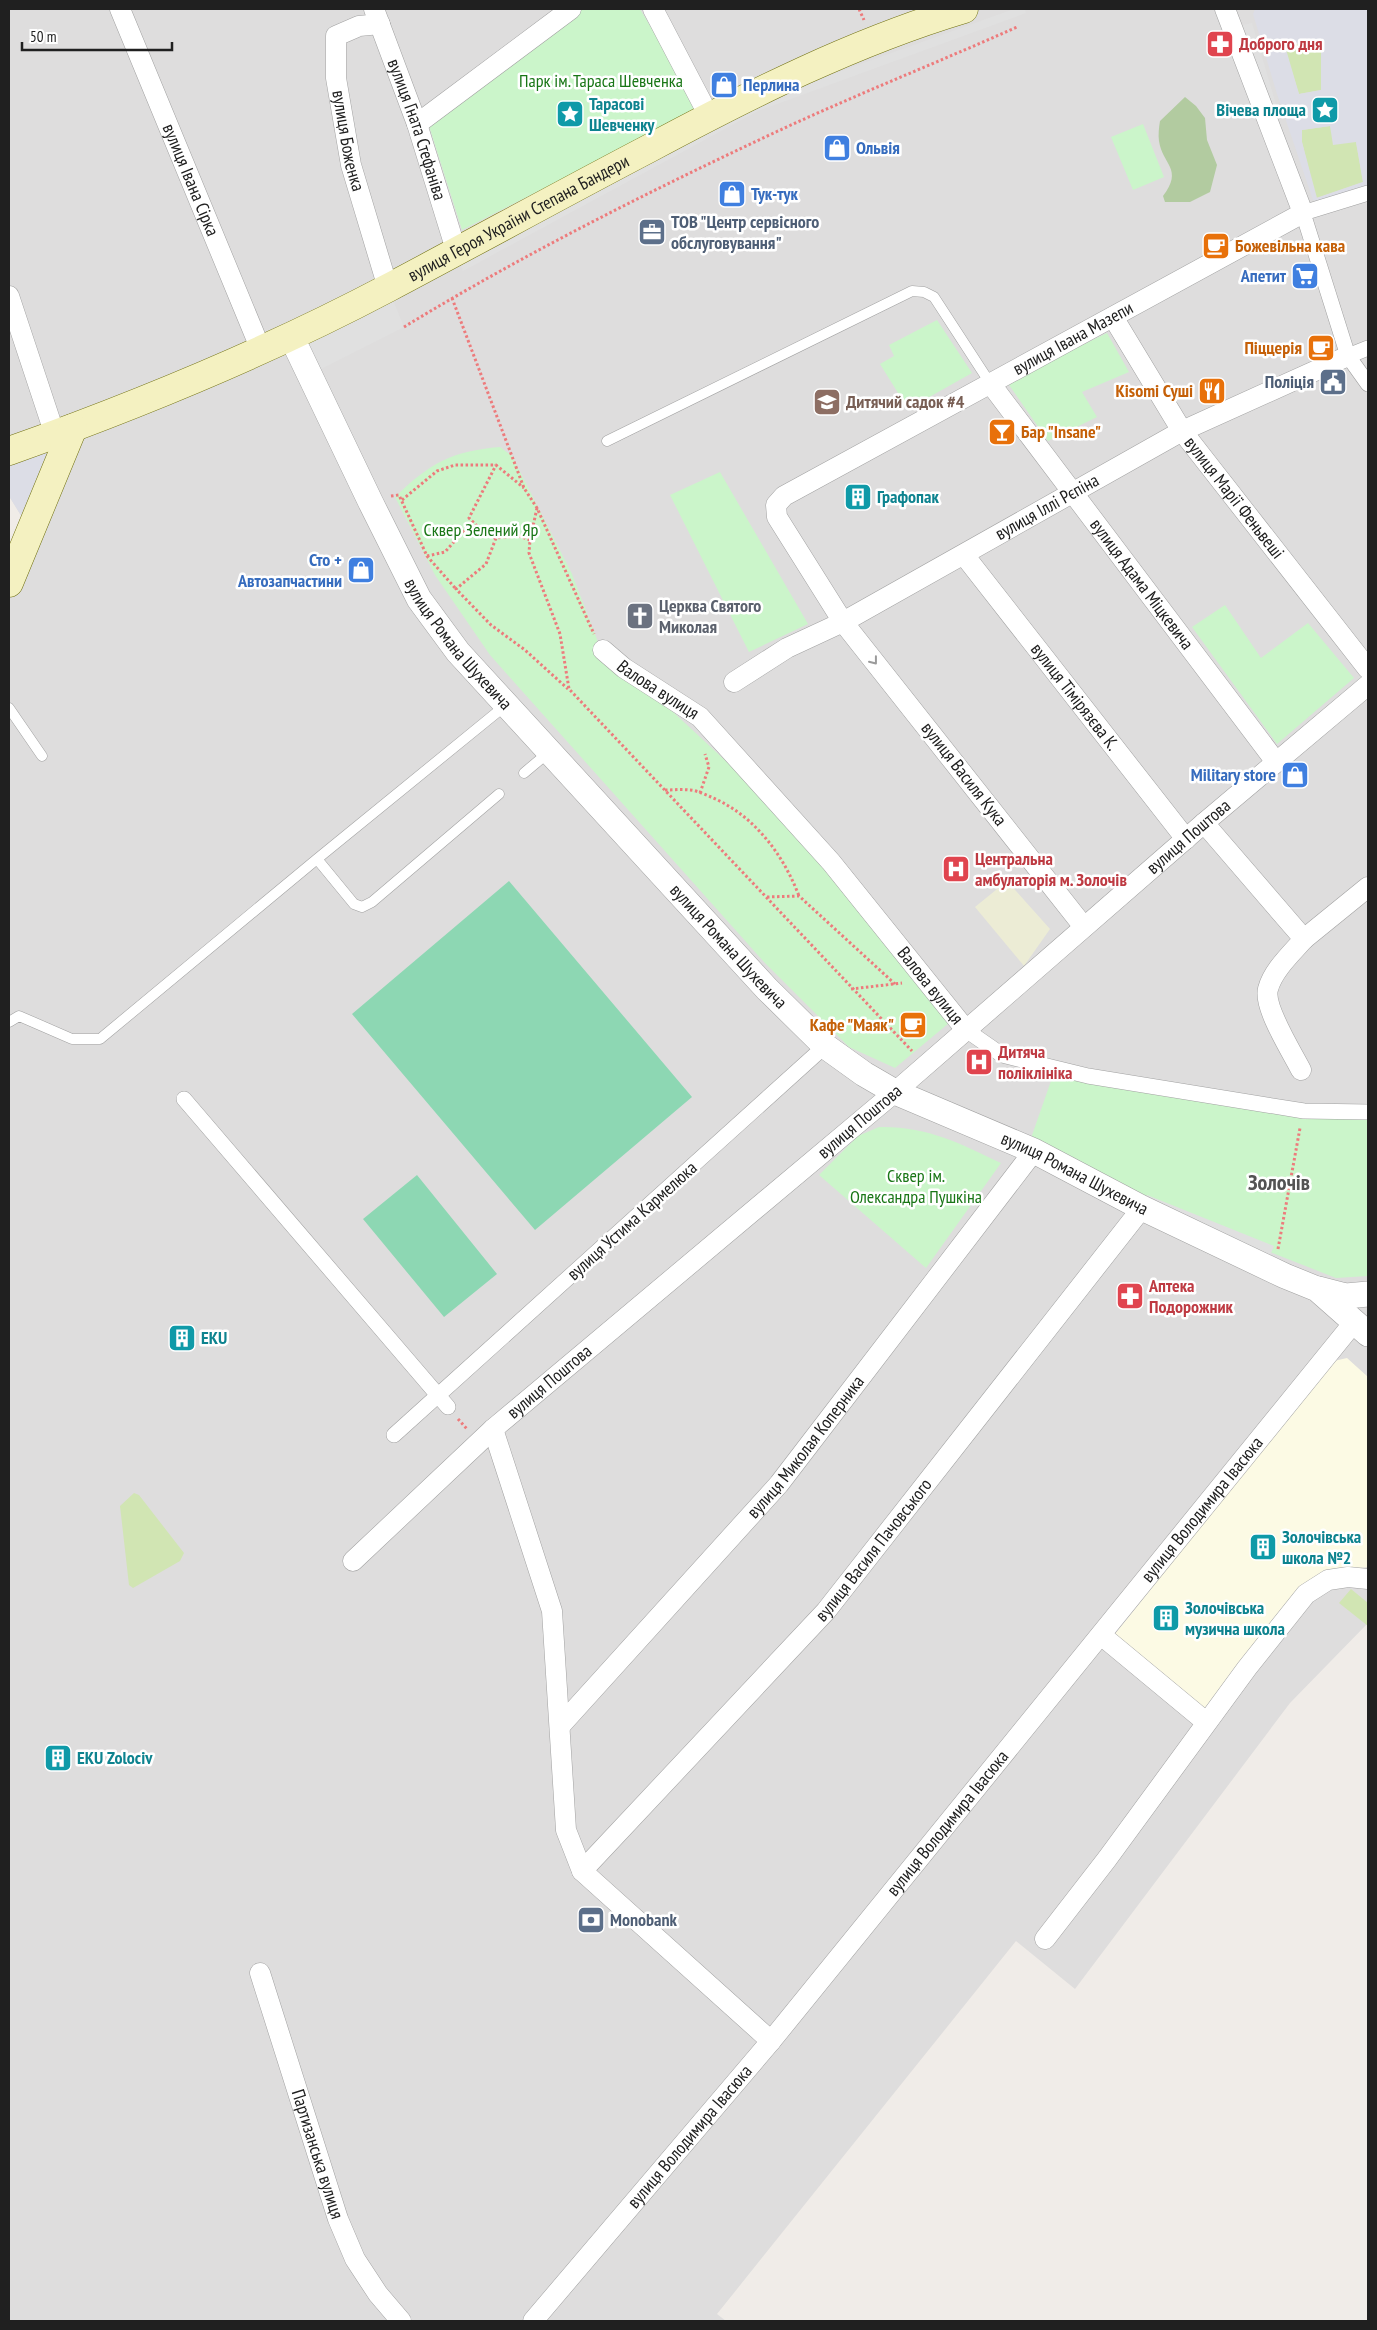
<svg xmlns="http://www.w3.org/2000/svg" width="1377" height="2330" font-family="'PT Sans Narrow',sans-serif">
  <rect width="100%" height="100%" fill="#f0ece8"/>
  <!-- residential -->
  <path fill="#dedddd" d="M9 9H1368V1623L1290 1703 1075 1989 1016 1941 717 2314 726 2321H9V583L30 530 9 496Z"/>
  <!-- education -->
  <path fill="#fcfae4" d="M1347 1358 1368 1377V1567L1327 1572 1305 1583 1201 1713 1111 1639 1334 1361Z"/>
  <!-- farmland -->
  <path fill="#ececd5" d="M1007 881 1050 929 1024 966 975 907Z"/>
  <!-- grass -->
  <path fill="#d1e5b3" d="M1282 39 1321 52V90L1299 94Z
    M1330 126 1356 142 1363 182 1316 198 1302 142V130Z
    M134 1493 139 1495 184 1553 180 1561 133 1588 129 1585 120 1506Z
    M1351 1589 1368 1603V1626L1339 1603Z"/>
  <!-- forest -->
  <path fill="#b2cba0" d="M1185 97 1196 106 1205 118 1207 140 1217 165 1210 192 1190 202H1165L1163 196C1184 169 1162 164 1159 141 1158 135 1159 127 1160 121Z"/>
  <!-- park -->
  <path fill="#cbf5ca" d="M578 9H640L700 109 462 230 429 126Z
    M1143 124 1164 177 1133 190 1111 137Z
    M937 320 972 373 908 409 880 364 894 356 889 345Z
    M1107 333 1129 372 1082 392 1097 417 1048 441 1007 382Z
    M500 447 512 456 572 574 598 642 803 833 949 1023 895 1068 849 1047 764 962 490 655 435 575 395 497C430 463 452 451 500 447Z
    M720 472 808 624 749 652 670 495Z
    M1225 605 1261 658 1308 623 1354 678 1277 744 1192 627Z
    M1052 1078 1368 1113V1276L1336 1278 1140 1201 1030 1141Z
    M879 1127C927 1126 959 1143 1001 1163L926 1268 819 1175 858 1136Z"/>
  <!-- pitch -->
  <path fill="#8dd7b3" d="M509 881 692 1097 535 1230 352 1014Z
    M417 1175 497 1274 444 1317 363 1219Z"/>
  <!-- parking -->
  <path fill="#e0e0e0" d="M1014 9H1025L1026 13 758 111 463 271 459 260 755 102Z
    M1252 23 1277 108 1269 111 1238 26Z
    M388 288 404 327 311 374 291 336Z
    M1147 1195 1274 1246 1268 1260 1142 1206Z"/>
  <!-- plaza -->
  <path fill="#dcdde6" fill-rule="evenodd" d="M1255 9H1368V185L1319 201 1313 200 1277 94 1253 14ZM1283 39 1321 52V90L1299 94ZM1330 126 1333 145 1356 142 1363 182 1317 198 1302 142V130Z
    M73 428 30 530 9 496V451Z"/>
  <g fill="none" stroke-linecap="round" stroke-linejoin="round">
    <!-- service casing -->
    <g stroke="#a1a1a1" stroke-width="11">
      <path id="service" d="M607 441 912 291 924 292 934 297 990 383
        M9 708 42 756
        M524 773 549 752
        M317 859 354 904 362 907 372 902 499 794
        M9 1022 19 1016 72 1039H100L317 859 506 705"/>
    </g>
    <!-- pedestrian casing -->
    <g stroke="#a1a1a1" stroke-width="16">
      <path id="pedestrian" d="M1368 193 1303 213 1348 356 1368 384
        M1348 356 1368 348
        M966 1030 1002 1055 1088 1076 1304 1111 1368 1112
        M184 1099 448 1407
        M394 1435 825 1046"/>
    </g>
    <!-- minor casing -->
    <g stroke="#a1a1a1" stroke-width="21">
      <g id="minor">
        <path id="s1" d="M120 9 261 350"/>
        <path id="s2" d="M374 9 417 124 456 250"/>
        <path d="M653 9 709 116"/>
        <path id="s3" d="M380 24 359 26 336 36V78L351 165 388 288"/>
        <path d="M417 124 571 9"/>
        <path d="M9 296 55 435"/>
        <path id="s4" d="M1113 317 1182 431 1368 669"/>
        <path id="s5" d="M990 383 1276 762"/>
        <path id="s6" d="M964 555 1186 839"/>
        <path id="s7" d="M603 650 624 668 700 717 831 862 966 1030"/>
        <path id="s8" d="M734 682 787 648 843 622 1182 431 1348 356"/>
        <path d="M1204 823 1304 939C1292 953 1273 970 1268 989 1263 1007 1292 1052 1301 1070"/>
        <path id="s9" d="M1084 927 843 622 777 517 776 505 784 496 1303 213 1225 9"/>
        <path d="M1304 939 1368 887"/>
        <path d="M493 1429 552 1611 566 1830 582 1871 771 2041"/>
        <path id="s10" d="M353 1561 493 1429 895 1092 1204 823 1368 685"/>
        <path d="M1101 1635 1206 1722"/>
        <path id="s11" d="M560 1726 779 1484 1034 1151"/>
        <path id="s12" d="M582 1871 826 1611 1142 1208"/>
        <path d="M1045 1939 1107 1859 1247 1668 1306 1594 1328 1580 1348 1577 1368 1579"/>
        <path id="s13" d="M260 1973 338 2219 355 2259 378 2294 401 2321"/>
        <path id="s14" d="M533 2321 771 2041 1355 1321"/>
      </g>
    </g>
    <!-- tertiary casing -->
    <g stroke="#a1a1a1" stroke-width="26">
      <g id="tertiary">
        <path id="s15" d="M291 336 370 501 419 599 458 652 767 989 825 1046 864 1074 895 1092 1034 1151 1142 1208 1285 1276 1317 1289 1368 1334"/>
        <path d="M1319 1289 1346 1296 1368 1294"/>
      </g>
    </g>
    <!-- secondary casing -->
    <g stroke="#6f6f0f" stroke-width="29">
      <g id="secondary">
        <path id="s16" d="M9 451C138 405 267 352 388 288 475 242 562 194 650 148 751 94 854 42 964 9"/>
        <path d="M9 583 73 428"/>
      </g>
    </g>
    <!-- path -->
    <path stroke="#ed7b7c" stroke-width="3" stroke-dasharray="2.5 2.5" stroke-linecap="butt" d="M859 9 864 20
      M452 298 524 488 537 508 594 634
      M404 327C519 257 640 196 761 139 845 99 932 65 1017 27
      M391 496 399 495 427 556 456 589
      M402 500 437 471 455 465H496L524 488
      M537 508 530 540 529 553 560 634 569 689 912 1051
      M530 540 519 536 496 538 486 564 456 589 491 625 525 650 568 689
      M427 556 445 552 467 527 496 538 477 526 469 518 496 465
      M665 790C673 790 681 789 689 790 696 790 704 794 711 797 754 815 783 854 799 896
      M700 793 709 767 705 754
      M767 897 799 896 895 984
      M851 989 902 983
      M1278 1249 1300 1128
      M458 1419 467 1429"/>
    <!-- service -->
    <use href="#service" stroke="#fff" stroke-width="10"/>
    <!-- pedestrian -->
    <use href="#pedestrian" stroke="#fff" stroke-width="15"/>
    <!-- minor -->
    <use href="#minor" stroke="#fff" stroke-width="20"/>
    <!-- tertiary -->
    <use href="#tertiary" stroke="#fff" stroke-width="25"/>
    <!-- secondary -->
    <use href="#secondary" stroke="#f4f1c1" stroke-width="28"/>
  </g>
  <!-- one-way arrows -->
  <defs><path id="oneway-chevron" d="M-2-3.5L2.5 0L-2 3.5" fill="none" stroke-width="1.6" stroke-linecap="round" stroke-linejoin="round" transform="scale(1.25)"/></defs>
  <use stroke="#9b9b9b" href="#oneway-chevron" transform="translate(874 661) rotate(52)"/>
  <!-- icons -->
  <defs>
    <g id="pharmacy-square" transform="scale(1.4375)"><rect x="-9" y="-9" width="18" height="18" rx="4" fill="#e0444e" stroke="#fff"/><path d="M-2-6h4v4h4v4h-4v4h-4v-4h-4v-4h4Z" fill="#fff"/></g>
    <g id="shop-square" transform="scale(1.4375)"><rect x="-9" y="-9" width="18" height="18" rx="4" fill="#3f7fe0" stroke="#fff"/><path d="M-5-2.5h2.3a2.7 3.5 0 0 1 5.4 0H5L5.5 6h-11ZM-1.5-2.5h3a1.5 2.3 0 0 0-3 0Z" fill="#fff"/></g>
    <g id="sight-square" transform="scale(1.4375)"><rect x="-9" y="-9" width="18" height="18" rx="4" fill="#0f9aa8" stroke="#fff"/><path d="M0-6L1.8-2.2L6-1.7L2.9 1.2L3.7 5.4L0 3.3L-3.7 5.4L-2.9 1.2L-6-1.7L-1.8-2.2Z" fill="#fff"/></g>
    <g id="office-square" transform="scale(1.4375)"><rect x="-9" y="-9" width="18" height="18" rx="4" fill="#5c6f8a" stroke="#fff"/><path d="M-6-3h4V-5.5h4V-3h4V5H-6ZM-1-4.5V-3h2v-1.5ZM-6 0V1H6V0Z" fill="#fff"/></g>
    <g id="cafe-square" transform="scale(1.4375)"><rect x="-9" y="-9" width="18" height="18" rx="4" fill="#e8710a" stroke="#fff"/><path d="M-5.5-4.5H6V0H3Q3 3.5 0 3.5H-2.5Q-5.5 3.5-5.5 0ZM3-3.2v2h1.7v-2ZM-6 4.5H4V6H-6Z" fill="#fff"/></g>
    <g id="supermarket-square" transform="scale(1.4375)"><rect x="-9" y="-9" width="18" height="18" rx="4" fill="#3f7fe0" stroke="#fff"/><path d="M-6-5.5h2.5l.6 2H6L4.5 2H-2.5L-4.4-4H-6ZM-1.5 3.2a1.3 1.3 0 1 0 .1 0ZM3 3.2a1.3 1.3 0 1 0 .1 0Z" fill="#fff"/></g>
    <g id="civic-square" transform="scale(1.4375)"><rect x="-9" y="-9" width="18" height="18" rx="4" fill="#5c6f8a" stroke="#fff"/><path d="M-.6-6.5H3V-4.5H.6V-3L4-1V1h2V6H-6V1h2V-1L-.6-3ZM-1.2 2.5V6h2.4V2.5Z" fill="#fff"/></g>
    <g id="restaurant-square" transform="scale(1.4375)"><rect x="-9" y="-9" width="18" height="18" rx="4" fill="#e8710a" stroke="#fff"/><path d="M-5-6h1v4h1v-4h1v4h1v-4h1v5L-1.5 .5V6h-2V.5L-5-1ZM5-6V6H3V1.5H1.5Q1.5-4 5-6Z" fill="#fff"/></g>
    <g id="school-square" transform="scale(1.4375)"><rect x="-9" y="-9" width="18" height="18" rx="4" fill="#8d6e63" stroke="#fff"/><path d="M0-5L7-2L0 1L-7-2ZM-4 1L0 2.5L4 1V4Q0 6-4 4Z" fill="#fff"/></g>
    <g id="bar-square" transform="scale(1.4375)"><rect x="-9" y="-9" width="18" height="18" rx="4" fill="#e8710a" stroke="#fff"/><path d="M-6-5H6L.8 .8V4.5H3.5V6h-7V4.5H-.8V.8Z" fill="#fff"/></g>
    <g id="building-square" transform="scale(1.4375)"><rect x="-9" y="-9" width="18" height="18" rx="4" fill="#0f9aa8" stroke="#fff"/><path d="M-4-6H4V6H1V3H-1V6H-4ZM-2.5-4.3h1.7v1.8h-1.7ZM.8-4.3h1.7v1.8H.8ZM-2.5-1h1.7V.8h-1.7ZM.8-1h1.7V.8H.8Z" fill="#fff"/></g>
    <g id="church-square" transform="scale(1.4375)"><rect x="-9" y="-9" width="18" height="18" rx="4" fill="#6b7280" stroke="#fff"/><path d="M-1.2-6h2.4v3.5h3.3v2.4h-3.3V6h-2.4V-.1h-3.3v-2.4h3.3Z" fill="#fff"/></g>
    <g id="hospital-square" transform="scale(1.4375)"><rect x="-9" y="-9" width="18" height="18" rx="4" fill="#e0444e" stroke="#fff"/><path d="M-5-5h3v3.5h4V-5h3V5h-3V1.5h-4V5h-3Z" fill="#fff"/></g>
    <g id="bank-square" transform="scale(1.4375)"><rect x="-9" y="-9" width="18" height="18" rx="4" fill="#5c6f8a" stroke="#fff"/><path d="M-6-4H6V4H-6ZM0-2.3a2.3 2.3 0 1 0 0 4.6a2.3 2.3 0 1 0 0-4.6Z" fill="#fff"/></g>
  </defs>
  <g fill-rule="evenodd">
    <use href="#pharmacy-square" x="1220" y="44"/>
    <use href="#shop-square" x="724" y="85"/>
    <use href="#sight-square" x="1325" y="110"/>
    <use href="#sight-square" x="570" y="114"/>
    <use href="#shop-square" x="837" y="148"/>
    <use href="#shop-square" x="732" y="194"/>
    <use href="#office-square" x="652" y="232"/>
    <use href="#cafe-square" x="1216" y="246"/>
    <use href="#supermarket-square" x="1305" y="276"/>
    <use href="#cafe-square" x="1321" y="348"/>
    <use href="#civic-square" x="1333" y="382"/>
    <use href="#restaurant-square" x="1212" y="391"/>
    <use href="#school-square" x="827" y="402"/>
    <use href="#bar-square" x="1002" y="432"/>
    <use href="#building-square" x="858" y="497"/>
    <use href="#shop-square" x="361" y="570"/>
    <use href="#church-square" x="640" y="616"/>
    <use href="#shop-square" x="1295" y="775"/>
    <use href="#hospital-square" x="956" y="869"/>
    <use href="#cafe-square" x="913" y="1025"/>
    <use href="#hospital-square" x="979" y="1062"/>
    <use href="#pharmacy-square" x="1130" y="1296"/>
    <use href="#building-square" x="182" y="1338"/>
    <use href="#building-square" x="1263" y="1547"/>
    <use href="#building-square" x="1166" y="1618"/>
    <use href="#building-square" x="58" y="1758"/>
    <use href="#bank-square" x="591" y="1920"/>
  </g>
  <g text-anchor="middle" stroke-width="5" stroke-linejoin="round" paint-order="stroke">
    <!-- health labels -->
    <g font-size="18" font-weight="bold" fill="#be3a42" stroke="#fff" text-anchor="start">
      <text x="1239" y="50">Доброго дня</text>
      <text x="975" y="865">Центральна<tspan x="975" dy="21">амбулаторія м. Золочів</tspan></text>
      <text x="998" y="1058">Дитяча<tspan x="998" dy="21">поліклініка</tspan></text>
      <text x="1149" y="1292">Аптека<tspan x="1149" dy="21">Подорожник</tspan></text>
    </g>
    <!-- park labels -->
    <g font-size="18" fill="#197616" stroke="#fff">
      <text x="601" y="87">Парк ім. Тараса Шевченка</text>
      <text x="481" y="536">Сквер Зелений Яр</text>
      <text x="916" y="1182">Сквер ім.<tspan x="916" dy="21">Олександра Пушкіна</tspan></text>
    </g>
    <!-- shop labels -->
    <g font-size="18" font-weight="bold" fill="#366cbe" stroke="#fff" text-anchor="start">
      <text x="743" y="91">Перлина</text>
      <text x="856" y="154">Ольвія</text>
      <text x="751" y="200">Тук-тук</text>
      <text x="1286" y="282" text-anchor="end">Апетит</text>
      <text x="342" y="566" text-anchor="end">Сто +<tspan x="342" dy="21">Автозапчастини</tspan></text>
      <text x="1276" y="781" text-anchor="end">Military store</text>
    </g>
    <!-- culture labels -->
    <g font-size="18" font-weight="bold" fill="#0d838f" stroke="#fff" text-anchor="start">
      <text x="589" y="110">Тарасові<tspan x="589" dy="21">Шевченку</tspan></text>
      <text x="1306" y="116" text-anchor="end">Вічева площа</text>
      <text x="877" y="503">Графопак</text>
      <text x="201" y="1344">EKU</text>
      <text x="1282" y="1543">Золочівська<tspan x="1282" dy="21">школа №2</tspan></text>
      <text x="1185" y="1614">Золочівська<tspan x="1185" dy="21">музична школа</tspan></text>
      <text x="77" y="1764">EKU Zolociv</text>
    </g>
    <!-- street labels -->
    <g font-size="18" fill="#202020" stroke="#fff">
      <text dy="6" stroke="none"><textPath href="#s2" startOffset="128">вулиця Гната Стефаніва</textPath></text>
      <text dy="6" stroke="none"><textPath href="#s3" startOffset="152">вулиця Боженка</textPath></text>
      <text dy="6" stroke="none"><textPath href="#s1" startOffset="185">вулиця Івана Сірка</textPath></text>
      <text dy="6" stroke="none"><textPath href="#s16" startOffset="561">вулиця Героя України Степана Бандери</textPath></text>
      <text dy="6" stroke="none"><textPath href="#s9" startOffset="866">вулиця Івана Мазепи</textPath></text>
      <text dy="6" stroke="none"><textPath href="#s4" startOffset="218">вулиця Марії Феньвеші</textPath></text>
      <text dy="6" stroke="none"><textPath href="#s8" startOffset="359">вулиця Іллі Рєпіна</textPath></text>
      <text dy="6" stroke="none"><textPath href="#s5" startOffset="252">вулиця Адама Міцкевича</textPath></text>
      <text dy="6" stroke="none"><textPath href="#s15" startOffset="352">вулиця Романа Шухевича</textPath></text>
      <text dy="6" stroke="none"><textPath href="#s7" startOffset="68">Валова вулиця</textPath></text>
      <text dy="6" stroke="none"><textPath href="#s6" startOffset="180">вулиця Тімірязєва К.</textPath></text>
      <text transform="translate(964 774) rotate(52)" y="6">вулиця Василя Кука</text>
      <text dy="6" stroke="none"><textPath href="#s10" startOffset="1106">вулиця Поштова</textPath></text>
      <text dy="6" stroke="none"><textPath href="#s15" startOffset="758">вулиця Романа Шухевича</textPath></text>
      <text dy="6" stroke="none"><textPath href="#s7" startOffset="472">Валова вулиця</textPath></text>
      <text dy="6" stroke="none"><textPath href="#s10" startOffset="671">вулиця Поштова</textPath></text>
      <text dy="6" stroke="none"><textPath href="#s15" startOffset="1178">вулиця Романа Шухевича</textPath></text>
      <text transform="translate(632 1221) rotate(-42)" y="6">вулиця Устима Кармелюка</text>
      <text dy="6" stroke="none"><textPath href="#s10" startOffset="266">вулиця Поштова</textPath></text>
      <text dy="6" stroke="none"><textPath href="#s11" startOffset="372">вулиця Миколая Коперника</textPath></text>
      <text dy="6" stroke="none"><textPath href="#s14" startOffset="1052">вулиця Володимира Івасюка</textPath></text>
      <text dy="6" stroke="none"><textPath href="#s12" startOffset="434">вулиця Василя Пачовського</textPath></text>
      <text dy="6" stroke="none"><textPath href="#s14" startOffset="648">вулиця Володимира Івасюка</textPath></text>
      <text dy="6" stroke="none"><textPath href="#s14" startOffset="242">вулиця Володимира Івасюка</textPath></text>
      <text dy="6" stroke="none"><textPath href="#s13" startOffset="190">Партизанська вулиця</textPath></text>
    </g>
    <!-- service labels -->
    <g font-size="18" font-weight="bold" fill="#4e5e75" stroke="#fff" text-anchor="start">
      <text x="671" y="228">ТОВ "Центр сервісного<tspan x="671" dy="21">обслуговування"</tspan></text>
      <text x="1314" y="388" text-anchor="end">Поліція</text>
      <text x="610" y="1926">Monobank</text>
    </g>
    <!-- food labels -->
    <g font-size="18" font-weight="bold" fill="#c56008" stroke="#fff" text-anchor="end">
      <text x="1235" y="252" text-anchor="start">Божевільна кава</text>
      <text x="1302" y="354">Піццерія</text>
      <text x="1193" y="397">Kisomi Суші</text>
      <text x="1021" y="438" text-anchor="start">Бар "Insane"</text>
      <text x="894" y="1031">Кафе "Маяк"</text>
    </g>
    <!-- education labels -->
    <g font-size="18" font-weight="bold" fill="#785e54" stroke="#fff" text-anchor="start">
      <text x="846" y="408">Дитячий садок #4</text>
    </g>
    <!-- worship labels -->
    <g font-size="18" font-weight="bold" fill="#5b616d" stroke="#fff" text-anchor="start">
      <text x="659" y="612">Церква Святого<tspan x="659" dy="21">Миколая</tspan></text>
    </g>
    <!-- district labels -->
    <g font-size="22" font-weight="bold" fill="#535353" stroke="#fff">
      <text x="1279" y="1190">Золочів</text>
    </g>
  </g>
  <!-- border -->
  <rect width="1377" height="2330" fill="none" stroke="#202020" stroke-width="20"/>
  <!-- scale -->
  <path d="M22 42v8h150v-8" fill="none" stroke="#202020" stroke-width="2.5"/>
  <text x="30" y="42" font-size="15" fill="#202020" stroke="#ffffff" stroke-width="4" paint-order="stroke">50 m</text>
</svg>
